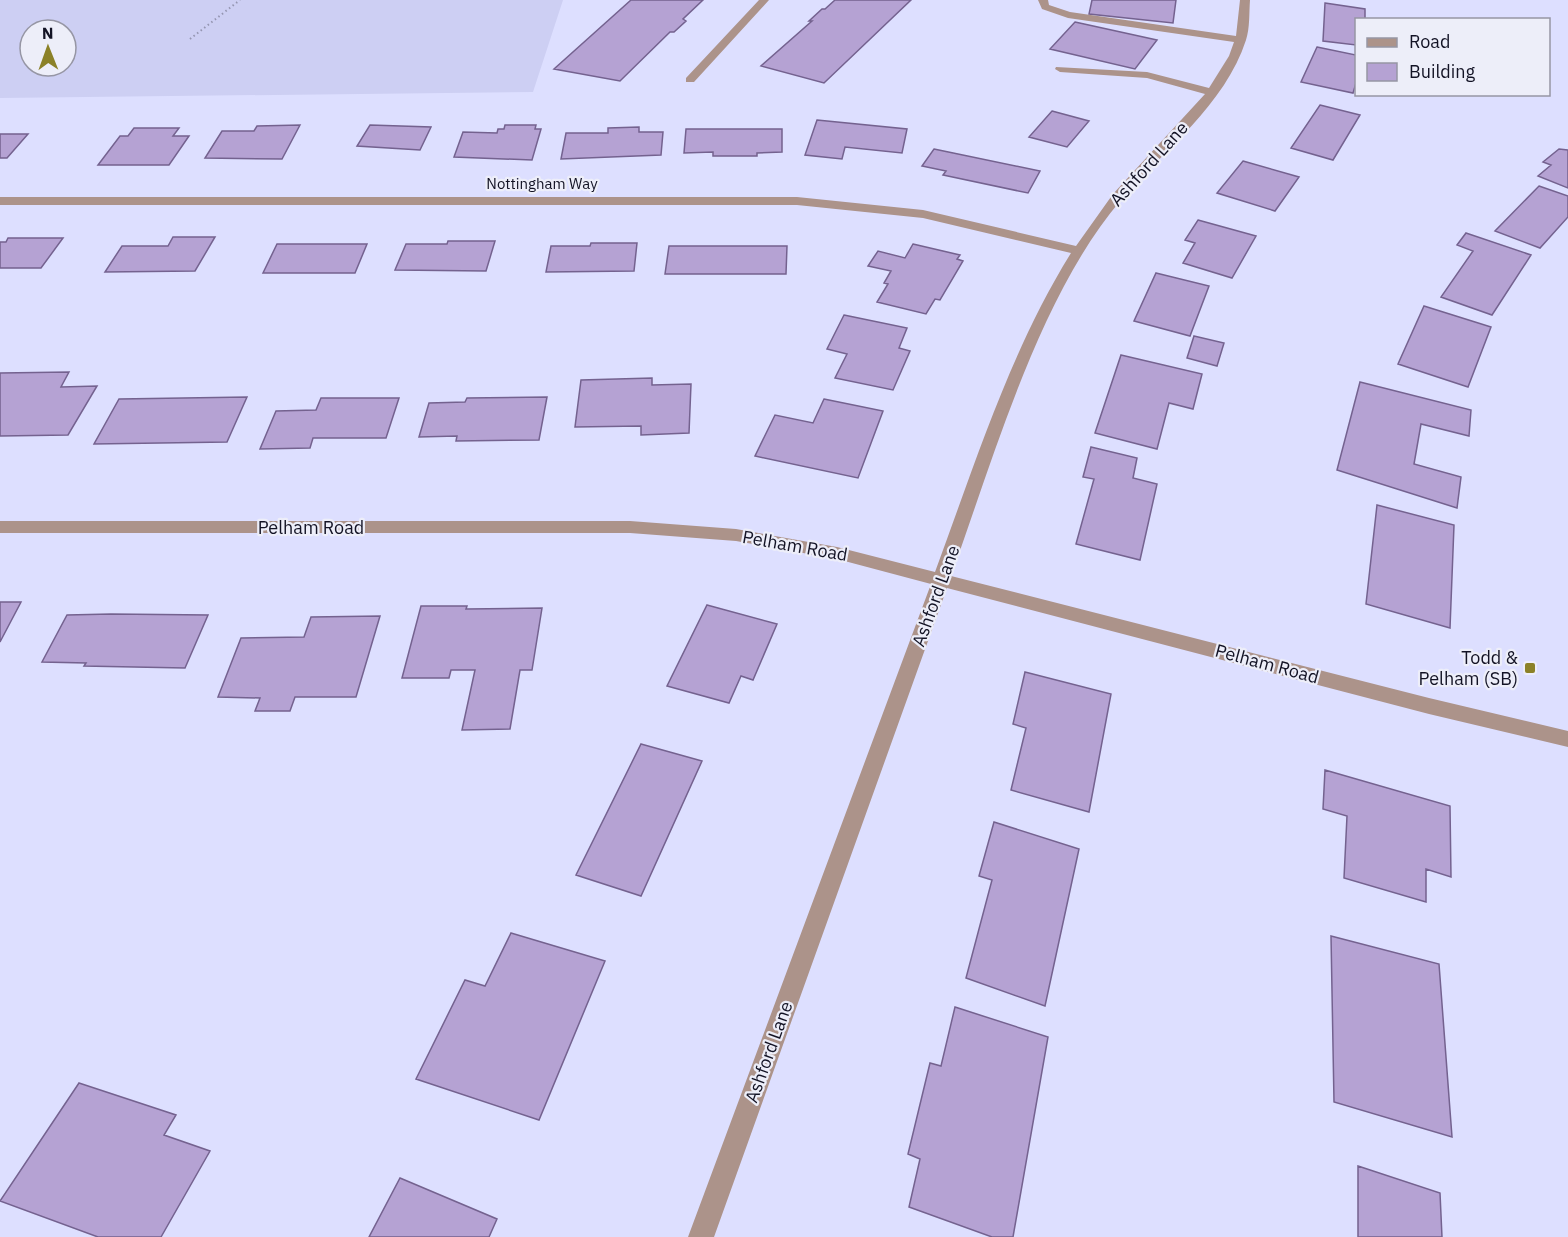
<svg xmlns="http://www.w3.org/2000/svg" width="1568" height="1237" font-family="'IBM Plex Sans',sans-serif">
  <rect width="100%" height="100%" fill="#dddfff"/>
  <!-- built -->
  <path fill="#cdcff3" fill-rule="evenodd" d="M0 0H563L533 92 0 98ZM30 30H66V66H30Z"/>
  <!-- building -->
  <path fill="#b5a2d3" stroke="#74628f" stroke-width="1.5" d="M631 0H703L683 19 686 21 674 32H670L620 81 554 69Z
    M835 0H911L824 83 761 66 812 21H809L822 9H825Z
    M1092 0H1176L1173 23 1089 14Z
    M1325 3 1365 9V20H1356V45L1323 41Z
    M1075 22 1157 40 1135 69 1050 49Z
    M1317 47 1356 55V83L1353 93 1301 82Z
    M1320 105 1360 115 1333 160 1291 148Z
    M1052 111 1089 121 1067 147 1029 137Z
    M817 120 907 129 902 153 845 147 842 159 805 155Z
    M300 125 282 159 205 158 222 131H254L257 126Z
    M370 125 431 127 420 150 357 146Z
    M505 125H536L535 129H541L532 160 454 157 463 132 497 133 498 129H504Z
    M639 127V132H663L661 155 561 159 566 133H608V128Z
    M134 128H179L173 136H189L169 165H98L120 136H128Z
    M686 129H782V152L757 153V156H713V152L684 153Z
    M0 134H28L7 158H0Z
    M934 149 1040 171 1028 193 943 175 946 171 922 166Z
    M1559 149 1568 150V188L1538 176 1551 165 1543 162Z
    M1243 161 1299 177 1275 211 1217 193Z
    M1539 186 1568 196V217L1540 248 1495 231Z
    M1198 220 1256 236 1232 278 1183 263 1195 243 1185 240Z
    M1466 233 1531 255 1492 315 1441 297 1473 251 1457 245Z
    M173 237H215L195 271 105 272 122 246H168Z
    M8 238H63L41 268H0V242H6Z
    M448 241H495L486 271 395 270 406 244H447Z
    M591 243H637L634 271 546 272 551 246H590Z
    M277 244H367L355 273H263Z
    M913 244 960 255 957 259 963 261 940 300 935 299 926 314 877 302 888 284 884 283 891 271 868 266 878 251 905 258Z
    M669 246H787L786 274H665Z
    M1156 273 1209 286 1190 336 1134 321Z
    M1424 306 1491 327 1468 387 1398 364Z
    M844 315 907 328 899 348 910 351 893 390 835 378 847 354 827 349Z
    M1194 336 1224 343 1217 366 1187 358Z
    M1121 355 1202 374 1193 409 1169 403 1157 449 1095 433Z
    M69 372 61 387 97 386 68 435 0 436V373Z
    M652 378V385L691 384 689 433 641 435V426L575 427 581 380Z
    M1360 382 1471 410 1469 436 1421 424 1414 464 1461 477 1457 508 1337 470Z
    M247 397 227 442 94 444 119 399Z
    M547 397 539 440 456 441 457 436 419 437 429 403 465 402 467 398Z
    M321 398H399L386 438H313L310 448 260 449 276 411 316 410Z
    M824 399 883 411 858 478 755 456 775 415 813 423Z
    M1091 447 1137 458 1133 478 1157 484 1140 560 1076 544 1094 479 1083 477Z
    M1377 505 1454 525 1450 628 1366 604Z
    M0 602H21L0 642Z
    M707 605 777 624 753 680 741 676 729 703 667 686Z
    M421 606H467L466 609 542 608 532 670H520L510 729 462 730 475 670H451L449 678H402Z
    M111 614 208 615 185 668 84 666 86 663 42 662 67 615Z
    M380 616 356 697H295L290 711H255L260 698 218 697 241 638 304 637 311 617Z
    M1025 672 1111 694 1089 812 1011 790 1026 728 1013 724Z
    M641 744 702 761 641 896 576 875Z
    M1325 770 1450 806 1451 877 1426 869V902L1344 878 1347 816 1323 809Z
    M994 822 1079 849 1045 1006 966 978 992 880 979 876Z
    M511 933 605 961 539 1120 416 1079 465 980 485 986Z
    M1331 936 1439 964 1452 1137 1334 1102Z
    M955 1007 1048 1037 1013 1237H992L909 1207 920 1159 908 1154 930 1063 941 1066Z
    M79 1083 176 1115 164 1135 210 1151 161 1237H98L0 1201Z
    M1358 1166 1440 1193 1442 1237H1358Z
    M400 1178 497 1219 489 1237H369Z"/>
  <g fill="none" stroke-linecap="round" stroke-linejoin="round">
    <!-- path -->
    <path stroke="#9596b1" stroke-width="2" stroke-dasharray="1.5 3" stroke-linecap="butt" d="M190 39 240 0"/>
    <!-- minor -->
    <path fill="#ac938a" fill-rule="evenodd" d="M759 0H769L694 82H686V78Z
      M1038 0H1048L1049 5 1070 12 1236 36 1240 0H1250C1249 13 1250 28 1246 40 1225 105 1164 150 1121 200 1039 296 994 457 951 576L1429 698 1568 731V747L1429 714 947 588 714 1237H688L931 584 837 559 736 541 630 533H0V521H630L736 529 837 547 935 572C975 464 1010 351 1071 253L923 218 797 205H0V197H797L923 210 1076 246 1113 194 1205 94 1147 78 1060 72 1055 69 1056 67 1147 72 1209 88 1229 56 1234 42 1068 18 1042 9Z"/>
  </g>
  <!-- markers -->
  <rect fill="#8b8128" stroke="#edeef9" stroke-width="2" x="1524" y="662" width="12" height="12" rx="3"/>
  <g text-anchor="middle" stroke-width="4.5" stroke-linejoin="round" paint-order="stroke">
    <!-- far-street labels -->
    <g font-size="15" fill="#131325" stroke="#edeef9">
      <text x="542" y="189">Nottingham Way</text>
    </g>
    <!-- street labels -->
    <g font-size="18" fill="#131325" stroke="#edeef9">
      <text transform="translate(1149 164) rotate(-48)" y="6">Ashford Lane</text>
      <text x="311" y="534">Pelham Road</text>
      <text transform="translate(795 546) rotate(10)" y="6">Pelham Road</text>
      <text transform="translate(936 596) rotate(-70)" y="6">Ashford Lane</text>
      <text transform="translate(1267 664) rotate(15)" y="6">Pelham Road</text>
      <text transform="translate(769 1052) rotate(-70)" y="6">Ashford Lane</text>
    </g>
    <!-- poi labels -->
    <g font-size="18" fill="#131325" stroke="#edeef9" text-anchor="end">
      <text x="1518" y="664">Todd &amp;<tspan x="1518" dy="21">Pelham (SB)</tspan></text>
    </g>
  </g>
  <!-- legend -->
  <rect x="1355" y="18" width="195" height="78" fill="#edeef9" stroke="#9696a4" stroke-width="1.5"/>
  <rect x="1367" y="38" width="30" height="9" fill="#ac938a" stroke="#9696a4" stroke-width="1.5"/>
  <text x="1409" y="48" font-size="18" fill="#131325">Road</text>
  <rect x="1367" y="63" width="30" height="18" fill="#b5a2d3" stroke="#9696a4" stroke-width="1.5"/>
  <text x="1409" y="78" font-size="18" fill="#131325">Building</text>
  <!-- north arrow -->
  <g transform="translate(48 48) rotate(359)"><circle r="28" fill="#edeef9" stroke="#9696a4" stroke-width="1.5"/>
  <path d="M0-4.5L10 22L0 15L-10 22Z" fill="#8b8128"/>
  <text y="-9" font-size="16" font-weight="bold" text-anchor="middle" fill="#131325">N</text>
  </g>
</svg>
